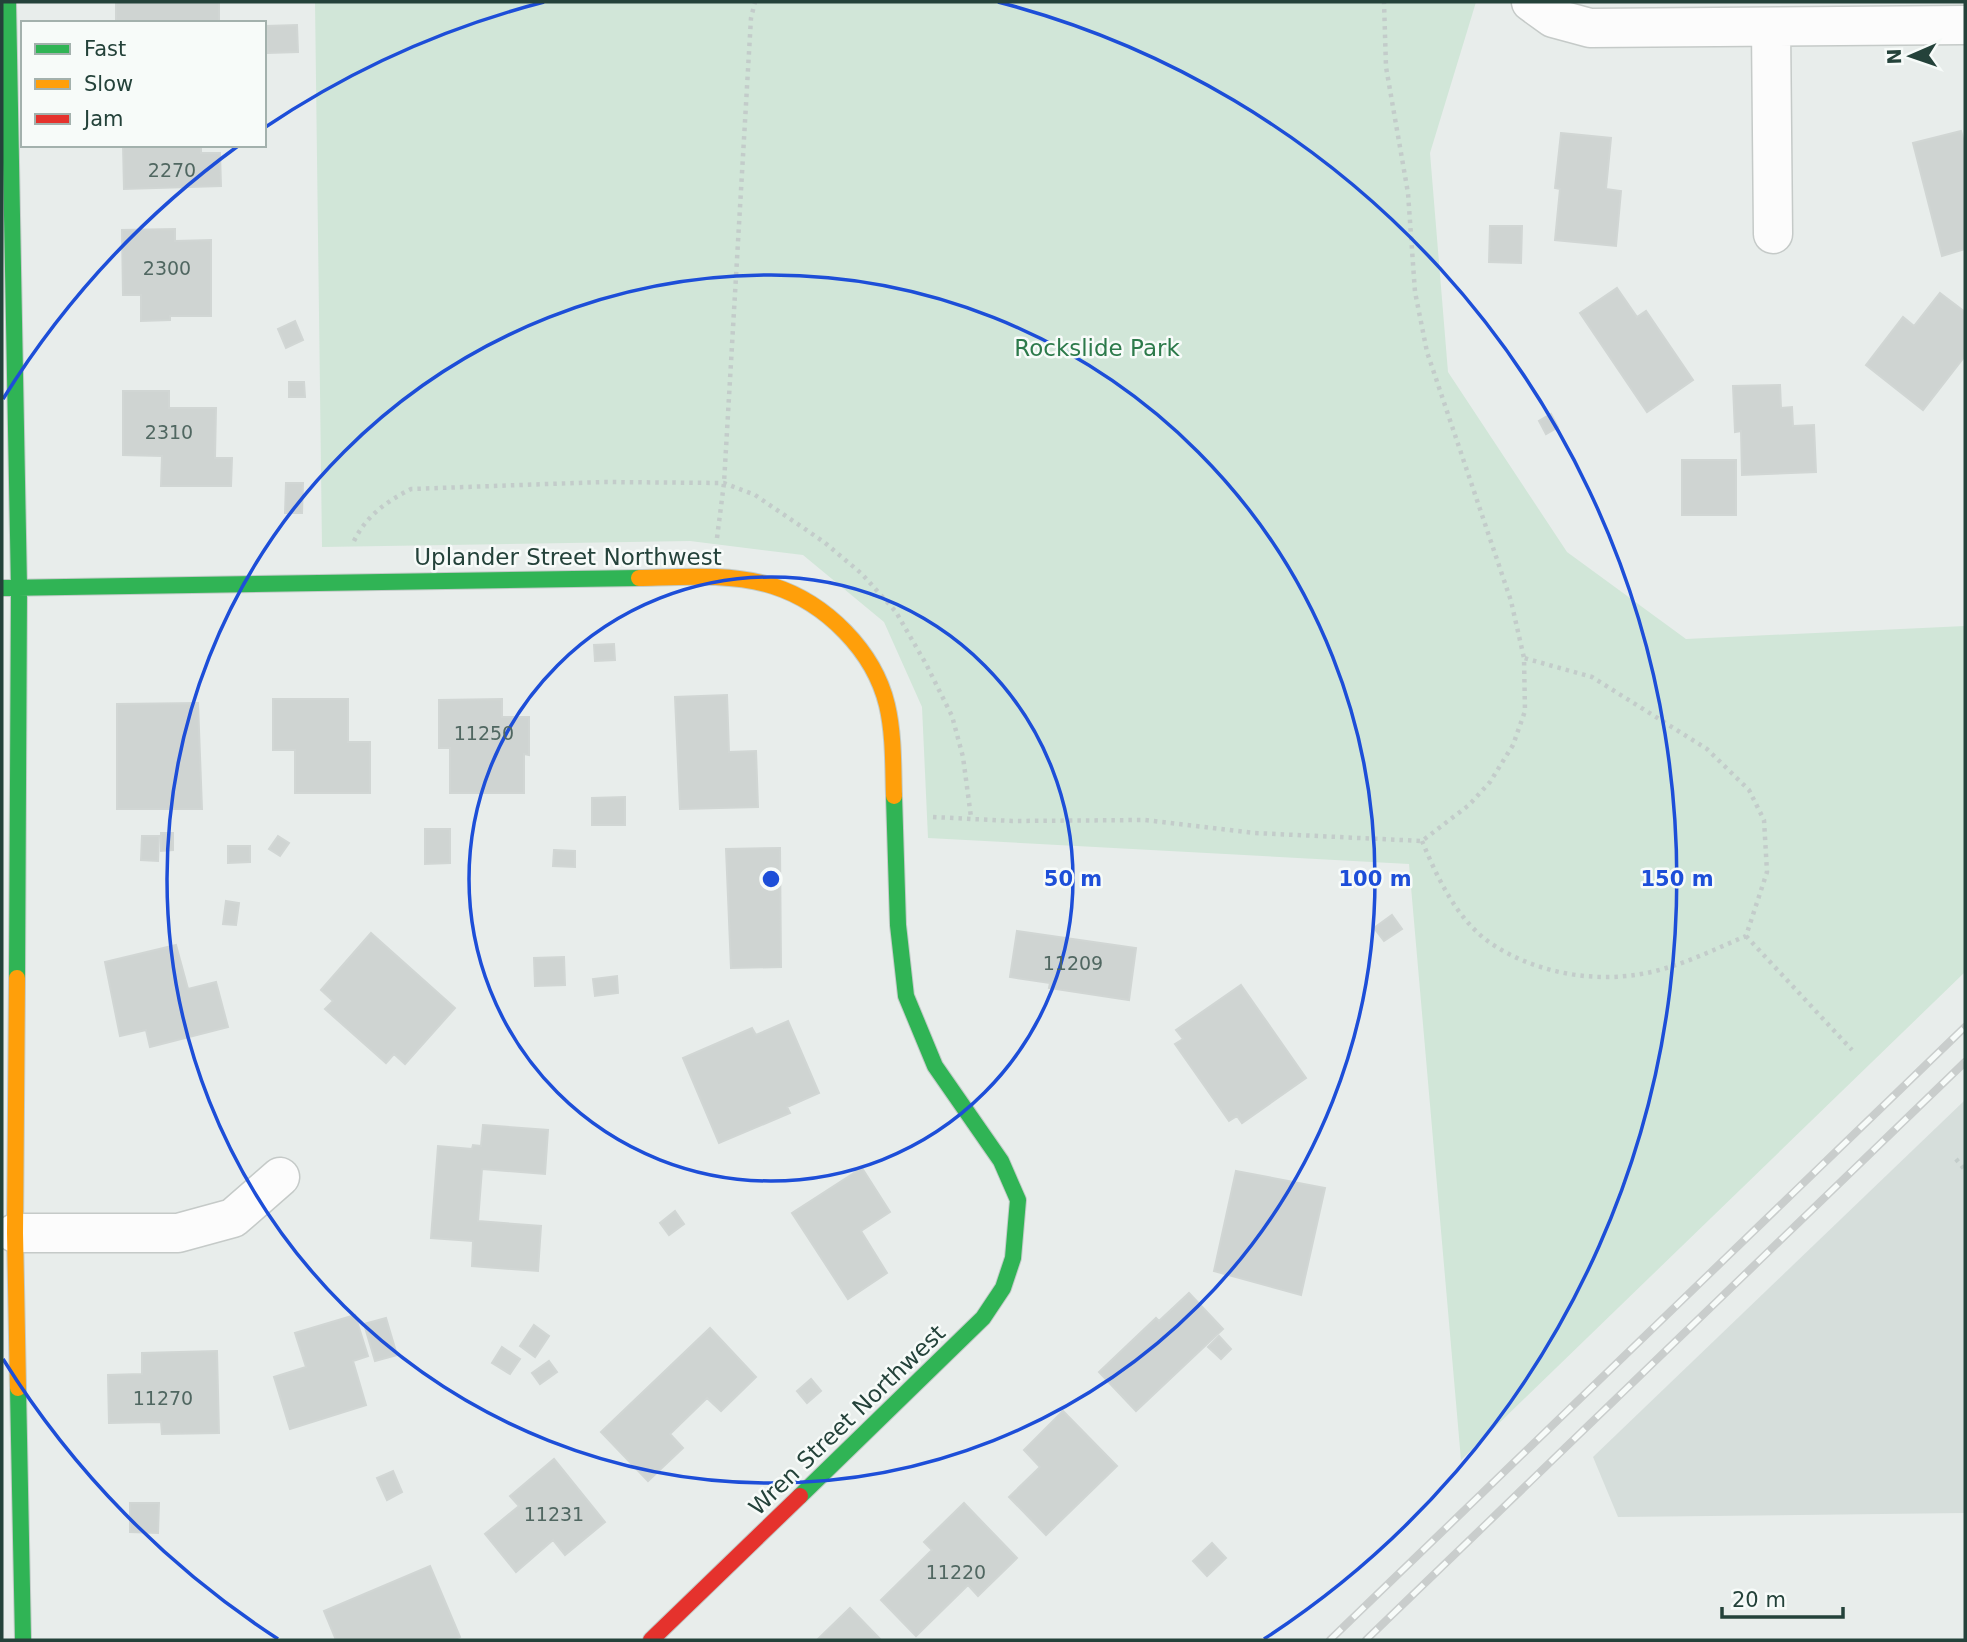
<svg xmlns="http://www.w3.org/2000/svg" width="1967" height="1642" font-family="'DejaVu Sans',sans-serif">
  <rect width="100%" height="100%" fill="#e8edeb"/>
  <!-- built -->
  <path fill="#d6dedb" d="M1965 1100V1513L1618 1517 1593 1457Z"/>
  <!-- green -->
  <path fill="#d1e6d8" d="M315 2H1476L1430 153 1448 372 1567 552 1686 639 1965 626V972L1461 1460 1409 864 928 838 922 707 884 622 803 555 690 541 322 547Z"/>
  <!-- building -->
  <path fill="#cfd4d2" stroke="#d1d6d4" stroke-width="2" d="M116 2H219V23H116Z
    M297 25 298 52 268 53 266 26Z
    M1961 131 1965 146V249L1942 256 1913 143Z
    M1561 133 1611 138 1606 189 1621 191 1616 246 1555 240 1560 189 1555 188Z
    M123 145H201V153H220L221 186 124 189Z
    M1490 226H1522L1521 263 1489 262Z
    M175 229V241L211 240V316H170V320L141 321V295H123L122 230Z
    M1617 288 1637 317 1646 311 1693 380 1647 412 1580 313Z
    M1940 293 1965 312V356L1923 410 1866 365 1903 317 1914 326Z
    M295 321 303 340 286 348 278 329Z
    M289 382H304L305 397H289Z
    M1780 385 1781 408 1792 407 1793 426 1814 425 1816 472 1742 475 1741 431 1735 432 1733 386Z
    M123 391H169V408H216L215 458H232L231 486H161L162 456 123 455Z
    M1551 414 1558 427 1546 434 1539 421Z
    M1682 460H1736V515H1682Z
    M286 483H303L302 513H285Z
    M614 644 615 660 595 661 594 645Z
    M727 695 729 752 756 751 758 807 680 809 675 697Z
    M273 699H348V742H370V793H295V750H273Z
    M502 699V717H529V755L524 754V793H450V748H439V700Z
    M198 703 202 809H117V704Z
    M625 797V825H592V798Z
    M425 829H450V863L425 864Z
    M161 833H173V850L161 851Z
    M142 836H159L158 861 141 860Z
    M278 836 289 843 280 856 269 849Z
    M228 846H250V862L228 863Z
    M780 848 781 967 731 968 726 849Z
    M554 850 575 851V867L553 866Z
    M226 901 239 903 236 925 223 924Z
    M1392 915 1402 929 1384 941 1374 928Z
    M1017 931 1136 948 1129 1000 1049 988 1050 983 1010 977Z
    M371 933 455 1008 405 1064 394 1054 386 1063 325 1009 333 1001 321 990Z
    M176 945 188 989 216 982 228 1027 150 1047 146 1030 120 1036 105 962Z
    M564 957 565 985 535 986 534 958Z
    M617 976 618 993 595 996 593 979Z
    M1241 985 1306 1078 1242 1123 1237 1116 1229 1121 1175 1044 1183 1039 1176 1030Z
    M788 1021 819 1093 787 1107 790 1113 719 1143 683 1058 752 1028 756 1035Z
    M483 1125 548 1130 545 1174 482 1169 478 1221 541 1226 538 1271 472 1266 473 1241 431 1238 438 1146 472 1149 473 1145 481 1146Z
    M862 1168 890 1212 861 1231 887 1273 848 1299 792 1213Z
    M1236 1171 1325 1188 1301 1295 1214 1271Z
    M675 1211 684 1224 669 1235 660 1223Z
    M1189 1293 1223 1329 1136 1411 1099 1372 1156 1318 1159 1321Z
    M355 1315 368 1356 353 1361 366 1405 290 1429 274 1377 306 1367 295 1333Z
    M386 1318 397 1355 375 1361 364 1324Z
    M534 1325 549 1336 535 1357 520 1346Z
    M710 1328 756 1377 721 1411 707 1398 670 1434 683 1448 648 1481 601 1432Z
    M1219 1336 1231 1349 1221 1359 1208 1347Z
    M502 1347 520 1359 510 1374 492 1363Z
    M217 1351 219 1433 162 1434 161 1422 109 1423 108 1375 142 1374V1353Z
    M549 1361 557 1372 540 1384 532 1373Z
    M811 1379 821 1391 807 1403 797 1391Z
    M1063 1411 1117 1466 1046 1535 1009 1497 1040 1467 1024 1450Z
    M554 1459 605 1522 565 1555 553 1540 516 1572 485 1534 519 1506 510 1496Z
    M393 1471 402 1492 387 1500 377 1478Z
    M130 1503H159L158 1533 130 1532Z
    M964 1503 1017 1558 978 1596 968 1585 916 1636 881 1600 932 1550 924 1542Z
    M1212 1543 1226 1558 1207 1576 1193 1561Z
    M430 1566 460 1637 453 1640H336L324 1611Z
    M850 1608 881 1640H817Z"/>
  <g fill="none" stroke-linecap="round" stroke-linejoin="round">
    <!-- street casing -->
    <g stroke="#c5cac8" stroke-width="41">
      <path id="street" d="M1531 2 1553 18 1590 28 1965 25
        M1771 28 1773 234
        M15 1233H178L233 1218 280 1177"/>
    </g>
    <!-- fast casing -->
    <g stroke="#c3cbc8" stroke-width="18">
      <path id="fast" d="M8 2 19 588 17 978
        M2 588 639 578
        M18 1388 23 1640
        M800 1496 983 1318 1003 1288 1013 1258 1018 1200 1001 1161 935 1066 906 996 898 925 894 796"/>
    </g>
    <!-- slow casing -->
    <g stroke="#c3cbc8" stroke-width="18">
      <path id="slow" d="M639 578C682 577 731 573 773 586 826 603 874 651 887 705 894 735 893 766 894 796
        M17 978 15 1233 18 1388"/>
    </g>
    <!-- jam casing -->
    <g stroke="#c3cbc8" stroke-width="18">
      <path id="jam" d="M651 1640 800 1496"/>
    </g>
    <!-- path -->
    <path stroke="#c3ccca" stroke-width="4.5" stroke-dasharray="3.5 5" stroke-linecap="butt" d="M717 538 724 483 751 18 755 2
      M354 541C366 516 387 501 411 489L603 482 724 483 755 495 824 542 862 574 896 612 926 664 952 716 963 757 971 817
      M933 817 1012 821 1145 820 1255 833 1422 841 1469 805 1490 782 1513 745 1525 711 1524 658 1511 601 1427 352 1415 292 1408 193 1386 67 1384 2
      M1422 841C1437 877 1456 918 1489 942 1532 972 1591 983 1641 974 1677 968 1713 950 1746 936L1767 872 1764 820 1749 790 1707 749 1592 677 1524 658
      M1746 936 1852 1050
      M1956 1159 1965 1170"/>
    <!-- street -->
    <use href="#street" stroke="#fcfcfc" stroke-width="38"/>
    <!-- fast -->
    <use href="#fast" stroke="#30b455" stroke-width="16"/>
    <!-- slow -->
    <use href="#slow" stroke="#ff9f0a" stroke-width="16"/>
    <!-- jam -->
    <use href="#jam" stroke="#e5322d" stroke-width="16"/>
    <!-- rail casing -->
    <g stroke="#c9cdcc" stroke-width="8">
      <path id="rail" d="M1330 1640 1965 1027
        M1366 1640 1965 1062"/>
    </g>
    <!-- rail -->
    <use href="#rail" stroke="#f7fbf9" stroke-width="5" stroke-dasharray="16" stroke-linecap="butt"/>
  </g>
  <!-- distance rings -->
  <g fill="none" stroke="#1d4ed8" stroke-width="3.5">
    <circle cx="771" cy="879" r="302"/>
    <circle cx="771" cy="879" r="604"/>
    <path d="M278 1639A906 906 0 0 1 3 1359M3 399A906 906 0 0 1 238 146M264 128A906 906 0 0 1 544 2M998 2A906 906 0 0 1 1264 1639"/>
  </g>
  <g text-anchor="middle" stroke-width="5" stroke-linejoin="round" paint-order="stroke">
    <!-- number labels -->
    <g font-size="19" fill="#506761">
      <text x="172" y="177">2270</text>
      <text x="167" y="275">2300</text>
      <text x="169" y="439">2310</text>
      <text x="484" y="740">11250</text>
      <text x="1073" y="970">11209</text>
      <text x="163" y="1405">11270</text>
      <text x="554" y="1521">11231</text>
      <text x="956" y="1579">11220</text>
    </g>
    <!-- park labels -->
    <g font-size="23" fill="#2d7a4b" stroke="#f7fbf9">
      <text x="1097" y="356">Rockslide Park</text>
    </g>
    <!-- street labels -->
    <g font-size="23" fill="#24423a" stroke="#f7fbf9">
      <text x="568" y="565">Uplander Street Northwest</text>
      <text transform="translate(847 1420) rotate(-44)" y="8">Wren Street Northwest</text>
    </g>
  </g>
  <circle cx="771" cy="879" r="10" fill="#1d4ed8" stroke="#f7fbf9" stroke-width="3.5"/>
  <g font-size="21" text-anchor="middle" font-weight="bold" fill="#1d4ed8" stroke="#f7fbf9" stroke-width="5" stroke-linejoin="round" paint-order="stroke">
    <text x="1073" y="886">50 m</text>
    <text x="1375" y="886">100 m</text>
    <text x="1677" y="886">150 m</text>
  </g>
  <!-- border -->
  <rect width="1967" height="1642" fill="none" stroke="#24423a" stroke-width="7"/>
  <!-- legend -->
  <rect x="21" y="21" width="245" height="126" fill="#f7fbf9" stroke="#a3b1ad" stroke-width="2"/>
  <rect x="35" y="44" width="35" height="10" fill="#30b455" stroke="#a3b1ad" stroke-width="2"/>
  <text x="84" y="56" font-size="21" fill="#24423a">Fast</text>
  <rect x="35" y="79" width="35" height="10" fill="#ff9f0a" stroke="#a3b1ad" stroke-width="2"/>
  <text x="84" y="91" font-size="21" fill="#24423a">Slow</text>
  <rect x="35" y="114" width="35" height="10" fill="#e5322d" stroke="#a3b1ad" stroke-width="2"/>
  <text x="84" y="126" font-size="21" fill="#24423a">Jam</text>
  <!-- north arrow -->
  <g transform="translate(1911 56) rotate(268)" stroke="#f7fbf9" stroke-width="5" paint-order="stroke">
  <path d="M0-5L12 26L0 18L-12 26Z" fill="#24423a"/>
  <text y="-10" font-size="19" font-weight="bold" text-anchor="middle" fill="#24423a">N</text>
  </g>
  <!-- scale -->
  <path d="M1722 1607v10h121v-10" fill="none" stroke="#24423a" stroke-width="3.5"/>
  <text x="1732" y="1607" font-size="21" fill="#24423a" stroke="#f7fbf9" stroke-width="5" paint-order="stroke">20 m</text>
</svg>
